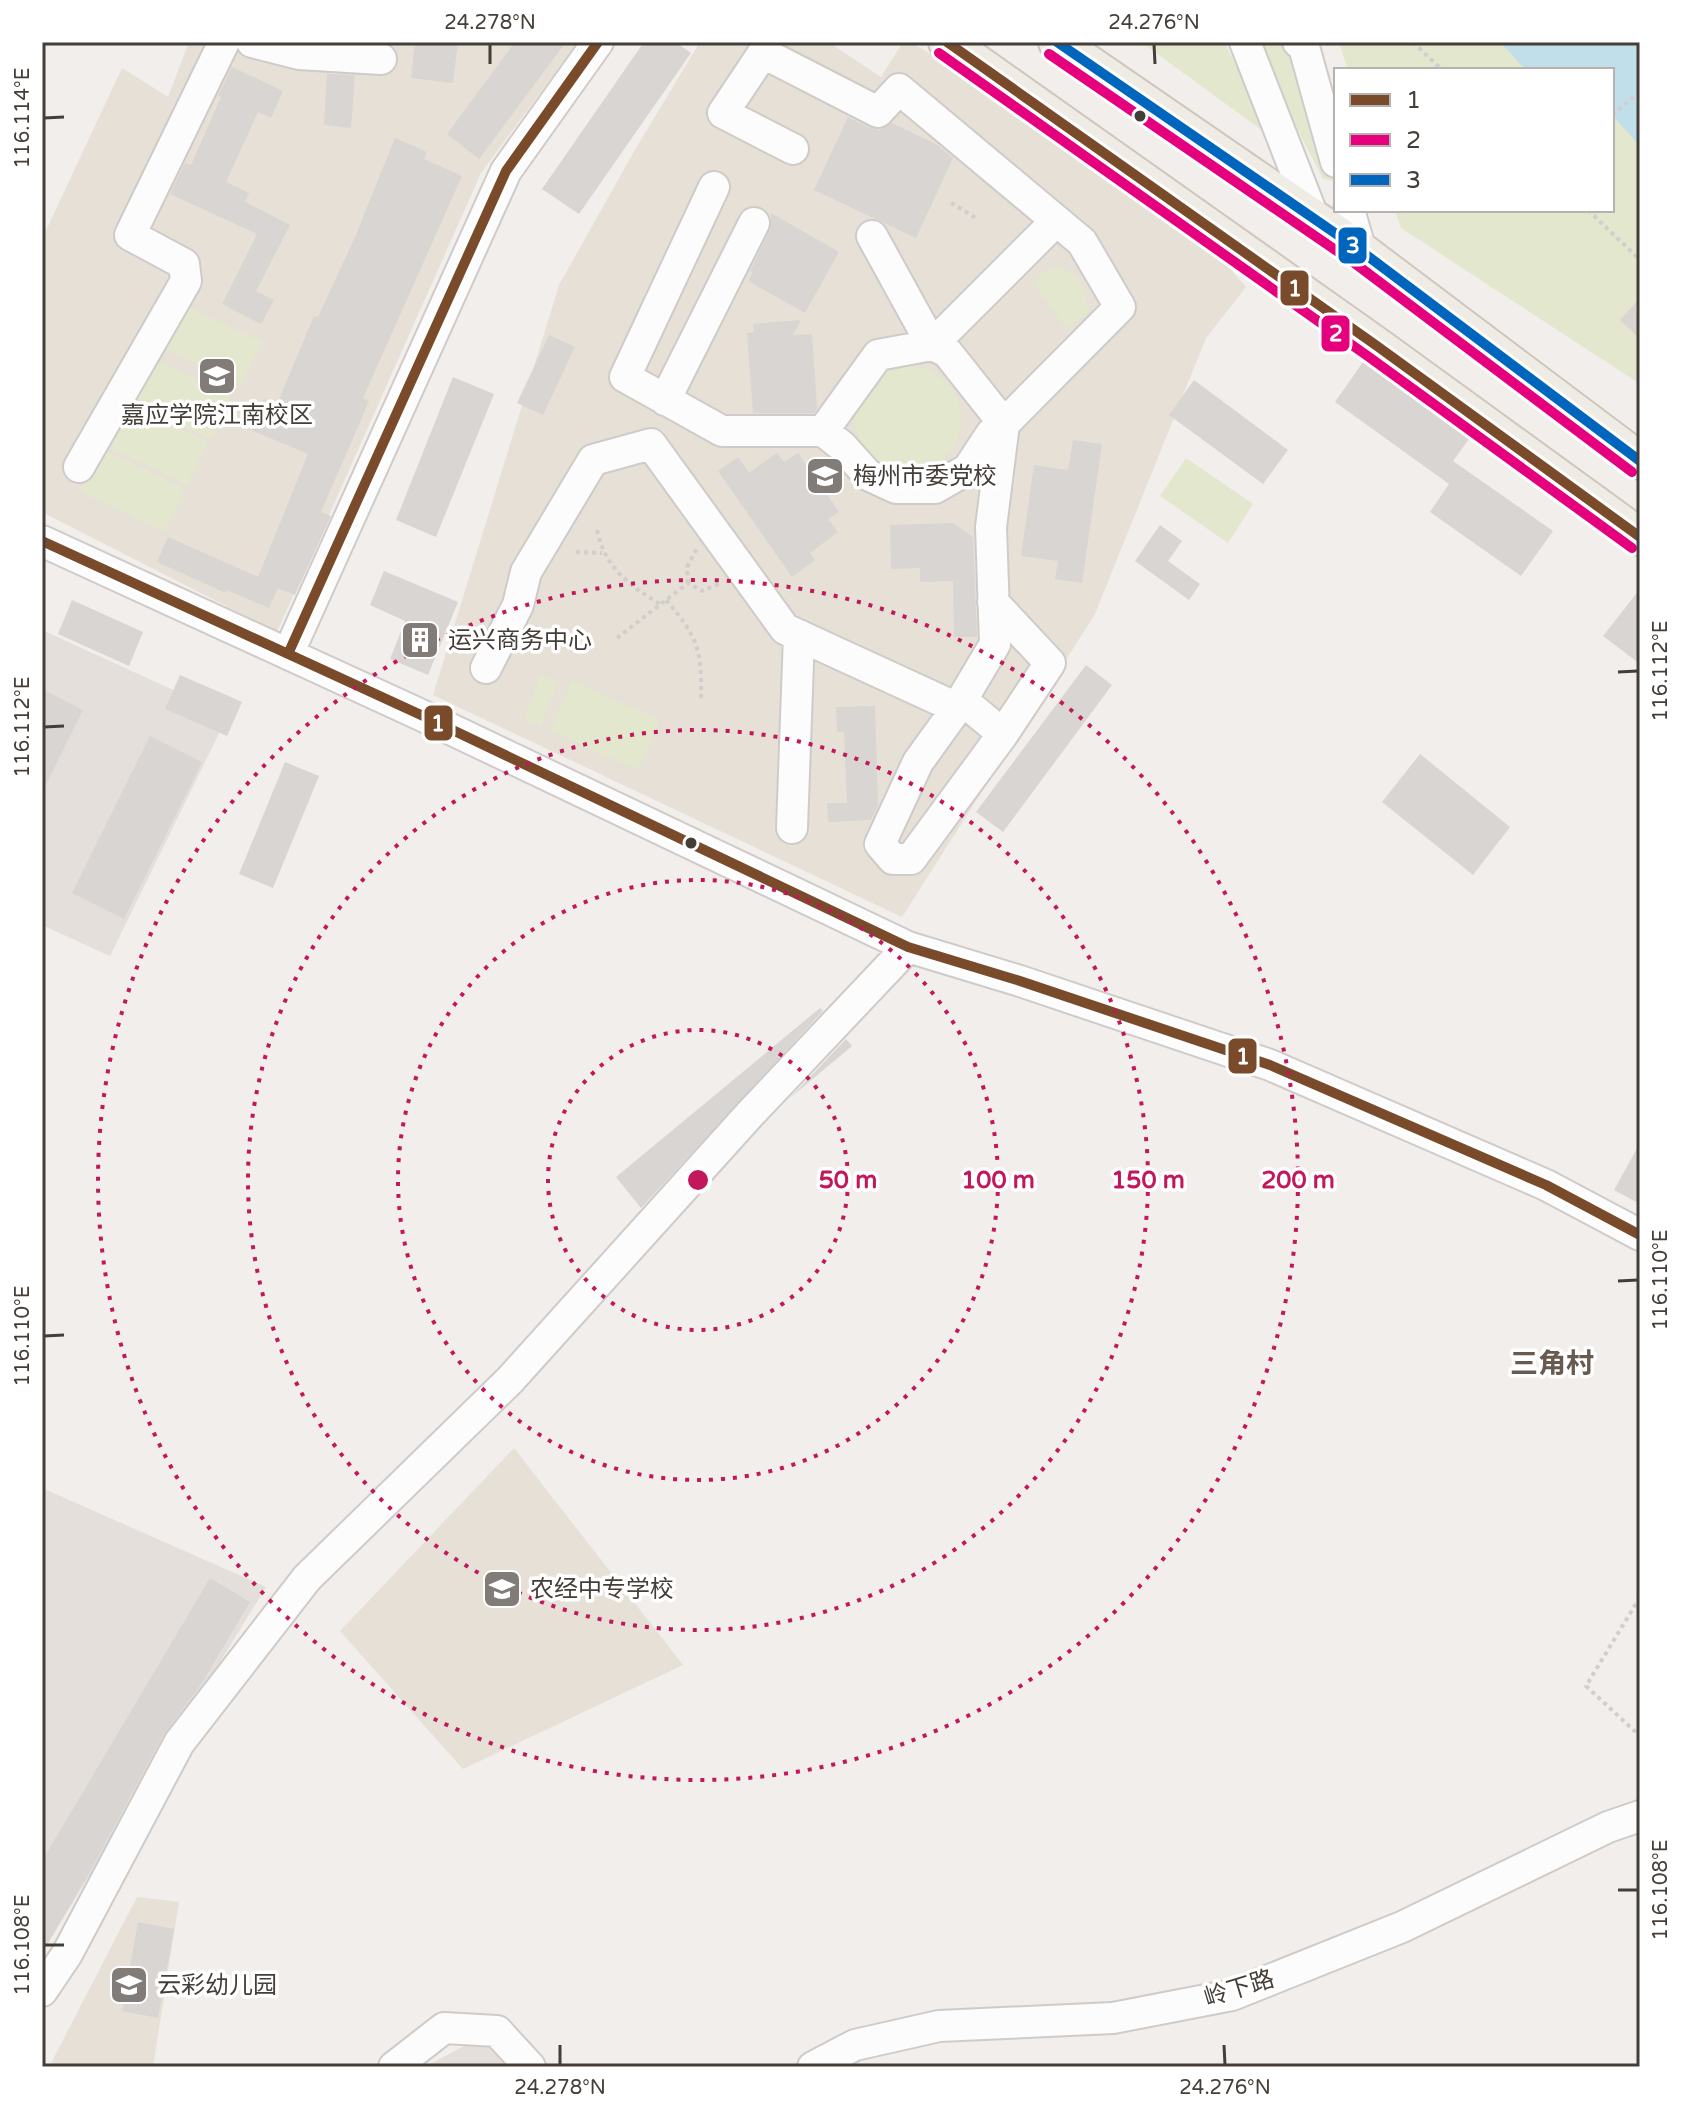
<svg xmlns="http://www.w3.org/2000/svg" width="1682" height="2109" font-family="'Varela Round','Noto Sans SC',sans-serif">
  <rect width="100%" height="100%" fill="#f1eeeb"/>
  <!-- residential -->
  <path fill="#e4dfda" d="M42 630 228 715 110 956 42 925Z
    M42 1488 266 1587 42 1953Z
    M481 2037 511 2067H427L430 2064Z"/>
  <!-- education -->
  <path fill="#e6e0d7" d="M189 42H578L481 173 277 632 42 512V239L122 68 168 97Z
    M700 42H828L881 77 903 42H910L1155 183 1246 287 1206 338 1095 614 902 917 433 695 559 285 636 148Z
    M514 1448 683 1665 463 1769 340 1631Z
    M137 1897 179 1902 153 2067H49Z"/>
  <!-- green -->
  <path fill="#e2e7ce" d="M1141 42H1224L1268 127 1263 131Z
    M1253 42H1287L1336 174 1333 181 1323 179Z
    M1339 42H1640V384L1401 228 1395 210H1612V70H1348Z
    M1060 267C1082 277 1087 290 1088 313L1066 329 1034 283 1044 271Z
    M178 302 262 342 241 385 158 345Z
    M147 355 230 395 210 439 127 398Z
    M855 419a53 53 0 1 1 106 0a53 53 0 1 1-106 0Z
    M124 402 208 442 187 485 104 445Z
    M102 449 185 489 164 532 81 492Z
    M1186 458 1253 504 1228 543 1160 496Z
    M541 675 558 682 541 726 524 719Z
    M572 681 660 720 638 770 550 731Z"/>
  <!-- water -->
  <path fill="#c1dfea" d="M1500 42H1640V146L1612 115V70H1526Z"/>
  <!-- building -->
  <path fill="#d9d5d2" d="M415 42H458L453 83 411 78Z
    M515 42H566L479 159 447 134Z
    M644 42H675L691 53 579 214 542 189Z
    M232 67 283 91 271 118 258 112 226 182 249 193 245 202 290 225 256 291 274 300 261 324 222 304 257 234 170 194 185 163 191 165 221 97 218 96Z
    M327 74 355 75 351 128 324 125Z
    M848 117 870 128 880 130 892 123 936 144 953 158 916 238 814 190Z
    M395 138 427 152 424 159 462 176 363 398 369 401 321 512 331 516 295 595 278 588 269 608 227 590 226 593 157 562 168 537 258 577 308 454 251 430 264 399 277 404 314 316 318 317 355 237Z
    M771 213 839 252 805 313 748 281 753 272 750 271 770 230Z
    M1640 298V339L1620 320Z
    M801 320 793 335 812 334 817 408 814 413H753L747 333 754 332 753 324Z
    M549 335 575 347 543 415 517 403Z
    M1363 362 1469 439 1453 461 1553 531 1521 576 1430 512 1449 484 1335 402Z
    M453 377 494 394 436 537 396 520Z
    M1194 380 1288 450 1263 484 1169 415Z
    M1073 440 1102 444 1082 583 1055 579 1058 561 1021 556 1034 465 1068 470Z
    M777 453 784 462 798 453 839 512 828 519 838 532 810 553 815 560 792 577 718 471 738 457 749 473Z
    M953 523 973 537 977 637H954L953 581 920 582V568L891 569 890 525Z
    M1160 525 1182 541 1168 561 1200 584 1189 600 1135 561Z
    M384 571 458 602 428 675 390 659 405 621 370 605Z
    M1640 589V664L1603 636Z
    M72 600 143 632 129 666 58 634Z
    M1086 665 1112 685 1003 832 976 812Z
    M180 675 242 702 227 736 165 709Z
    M42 689 83 710 42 793Z
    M875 706 878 805 871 820 828 822 827 803H847L844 732H837L836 707Z
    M150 736 202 762 124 919 72 893Z
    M1420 754 1510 827 1473 875 1382 802Z
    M285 762 319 776 273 888 239 874Z
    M820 1008 823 1011 641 1208 616 1177Z
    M846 1039 852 1046 790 1098Z
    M1640 1143V1204L1614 1190Z
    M210 1578 250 1602 200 1686 163 1735 91 1870 42 1953V1861Z
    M138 1922 174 1929 158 2018 122 2011Z"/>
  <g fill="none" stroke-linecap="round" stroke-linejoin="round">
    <!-- minor casing -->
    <g stroke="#cecbc9" stroke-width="34">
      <path id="minor" d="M252 42 299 54 381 59
        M1245 42 1314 219
        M1298 42 1304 47 1336 162
        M714 187 625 377 722 431H823L878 355 932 345 1056 221
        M1349 210 1361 251
        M665 400 754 223
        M823 431 842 446 868 475 896 488H935L968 469 991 434 1004 424 947 352 932 345 872 236
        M79 467 186 281 184 264 130 235 224 42
        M42 541 421 715 908 947 1020 981 1270 1065 1546 1185 1640 1235
        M288 654 506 171 598 42
        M486 668 518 605 526 572 593 460 651 444 785 629 957 708 995 644 991 527 1004 424 1120 307 1082 242 899 89 878 112 763 53 723 113 793 149
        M962 700 1003 734
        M957 708 918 762 880 844 893 859H911L1003 734 1050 663 993 602
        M792 828 799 635
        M42 1991 67 1954 179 1743 307 1578 510 1380 750 1114 908 947
        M394 2067 444 2028 497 2031 530 2067
        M813 2067 855 2045 939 2026 1113 2018 1232 1995 1402 1927 1608 1827 1640 1816"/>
    </g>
    <!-- major casing -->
    <g stroke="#d1c6bb" stroke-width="40">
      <path id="major" d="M947 42 1377 346 1640 537
        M1057 42 1361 251 1640 461"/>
    </g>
    <!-- path -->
    <path stroke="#d1cecb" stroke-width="4" stroke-dasharray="4 4" stroke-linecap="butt" d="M1413 42 1442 70
      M1612 115 1636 95H1640
      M951 203 978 219
      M1588 210 1640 260
      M597 530C605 568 629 585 660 604
      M576 552 602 553
      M688 583 687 567 697 548
      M666 600C698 637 702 650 701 699
      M617 638 688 583 702 591 721 583
      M1640 1597 1586 1686 1640 1736"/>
    <!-- minor -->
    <use href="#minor" stroke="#fdfcfc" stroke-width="30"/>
    <!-- major -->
    <use href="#major" stroke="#efebe5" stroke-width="36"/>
    <!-- bus-1 casing -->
    <g stroke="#fff" stroke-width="16">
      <path id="bus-1" d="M947 42 1377 346 1640 537
        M42 541 421 715 908 947 1020 981 1270 1065 1546 1185 1640 1235
        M288 654 506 171 598 42"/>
    </g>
    <!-- bus-2 casing -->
    <g stroke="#fff" stroke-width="16">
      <path id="bus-2" d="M939 53 1369 357 1632 548
        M1049 54 1353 262 1632 472"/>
    </g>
    <!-- bus-3 casing -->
    <g stroke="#fff" stroke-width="16">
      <path id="bus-3" d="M1057 42 1361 251 1640 461"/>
    </g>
    <!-- bus-1 -->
    <use href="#bus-1" stroke="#7a4b2a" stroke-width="10"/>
    <!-- bus-2 -->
    <use href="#bus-2" stroke="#e5007d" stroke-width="10"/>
    <!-- bus-3 -->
    <use href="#bus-3" stroke="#0065bd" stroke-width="10"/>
  </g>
  <!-- ticks -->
  <path fill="none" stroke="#453e38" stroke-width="3" d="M490 44V64M1154 44 1155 64M44 118 64 117M1618 672 1638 671M44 727 64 726M1618 1281 1638 1280M44 1336 64 1335M1618 1890H1638M44 1945H64M560 2045V2065M1224 2045 1225 2065"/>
  <!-- distance rings -->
  <g fill="none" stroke="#c2185b" stroke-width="4" stroke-dasharray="4 8">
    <circle cx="698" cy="1180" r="150"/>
    <circle cx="698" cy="1180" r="300"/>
    <circle cx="698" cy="1180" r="450"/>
    <circle cx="698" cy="1180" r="600"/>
  </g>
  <!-- icons -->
  <defs>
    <g id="university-square" transform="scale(2)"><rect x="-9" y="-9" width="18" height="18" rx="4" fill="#817c77" stroke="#fff"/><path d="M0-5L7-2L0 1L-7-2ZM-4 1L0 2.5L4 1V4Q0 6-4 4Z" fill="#fff"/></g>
    <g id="building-square" transform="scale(2)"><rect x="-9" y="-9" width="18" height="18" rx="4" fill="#817c77" stroke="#fff"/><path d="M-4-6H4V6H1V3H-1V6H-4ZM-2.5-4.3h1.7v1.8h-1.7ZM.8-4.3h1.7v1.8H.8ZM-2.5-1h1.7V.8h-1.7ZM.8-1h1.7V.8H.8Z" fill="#fff"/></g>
    <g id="school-square" transform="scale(2)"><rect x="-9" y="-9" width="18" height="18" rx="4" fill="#817c77" stroke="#fff"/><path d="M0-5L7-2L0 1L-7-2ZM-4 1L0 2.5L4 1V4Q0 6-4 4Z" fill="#fff"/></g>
  </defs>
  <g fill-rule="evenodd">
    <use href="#university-square" x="217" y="376"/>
    <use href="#university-square" x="825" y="476"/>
    <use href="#building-square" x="420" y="640"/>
    <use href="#university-square" x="502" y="1589"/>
    <use href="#school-square" x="129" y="1985"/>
  </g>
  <!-- markers -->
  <g fill="#453e38" stroke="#fff" stroke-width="3">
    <circle cx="1140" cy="116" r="7"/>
    <circle cx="691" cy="843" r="7"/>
  </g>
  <g text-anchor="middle" stroke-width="7" stroke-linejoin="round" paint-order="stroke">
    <!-- poi labels -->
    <g font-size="24" fill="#453e38" stroke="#fff" text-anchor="start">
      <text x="217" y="423" text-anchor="middle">嘉应学院江南校区</text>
      <text x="853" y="484">梅州市委党校</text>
      <text x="448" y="648">运兴商务中心</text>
      <text x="530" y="1597">农经中专学校</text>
      <text x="157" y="1993">云彩幼儿园</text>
    </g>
    <!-- street labels -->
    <g font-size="24" fill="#453e38" stroke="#fff">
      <text transform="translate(1239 1988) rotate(-17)" y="8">岭下路</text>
    </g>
    <!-- quarter labels -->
    <g font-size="28" font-weight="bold" fill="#675a50" stroke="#fff">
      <text x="1552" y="1373">三角村</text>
    </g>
  </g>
  <circle cx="698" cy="1180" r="12" fill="#c2185b" stroke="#fff" stroke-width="4"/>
  <g font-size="24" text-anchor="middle" font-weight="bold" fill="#c2185b" stroke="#fff" stroke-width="7" stroke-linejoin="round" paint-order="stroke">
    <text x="848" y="1188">50 m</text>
    <text x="998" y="1188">100 m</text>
    <text x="1148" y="1188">150 m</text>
    <text x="1298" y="1188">200 m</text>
  </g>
  <g stroke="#fff" stroke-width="3">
    <rect x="1337" y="226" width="31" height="39" rx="8" fill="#0065bd"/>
    <rect x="1279" y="269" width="31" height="38" rx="8" fill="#7a4b2a"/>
    <rect x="1320" y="314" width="31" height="39" rx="8" fill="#e5007d"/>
    <rect x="423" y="704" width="31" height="38" rx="8" fill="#7a4b2a"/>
    <rect x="1227" y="1037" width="31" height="38" rx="8" fill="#7a4b2a"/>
  </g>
  <g font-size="22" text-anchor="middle" font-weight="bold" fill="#fff">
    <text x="1353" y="253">3</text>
    <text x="1295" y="296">1</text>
    <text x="1336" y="341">2</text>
    <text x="438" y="731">1</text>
    <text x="1243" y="1064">1</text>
  </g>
  <!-- border -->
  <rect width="1682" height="2109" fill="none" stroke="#ffffff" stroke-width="88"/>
  <!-- legend -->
  <rect x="1334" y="68" width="280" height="144" fill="#ffffff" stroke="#b5b2af" stroke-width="2"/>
  <rect x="1350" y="94" width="40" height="12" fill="#7a4b2a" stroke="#b5b2af" stroke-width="2"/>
  <text x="1406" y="108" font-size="24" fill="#453e38">1</text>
  <rect x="1350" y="134" width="40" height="12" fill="#e5007d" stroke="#b5b2af" stroke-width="2"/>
  <text x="1406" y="148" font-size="24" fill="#453e38">2</text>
  <rect x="1350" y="174" width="40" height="12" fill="#0065bd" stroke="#b5b2af" stroke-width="2"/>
  <text x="1406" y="188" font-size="24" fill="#453e38">3</text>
  <rect x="44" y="44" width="1594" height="2021" fill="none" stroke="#453e38" stroke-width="3"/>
  <g font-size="20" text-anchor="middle" fill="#453e38">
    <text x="490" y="29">24.278°N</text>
    <text x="1154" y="29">24.276°N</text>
    <text transform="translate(22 118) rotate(-90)" y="7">116.114°E</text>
    <text transform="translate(1660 671) rotate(-90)" y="7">116.112°E</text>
    <text transform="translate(22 727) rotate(-90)" y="7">116.112°E</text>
    <text transform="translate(1660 1280) rotate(-90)" y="7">116.110°E</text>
    <text transform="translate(22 1336) rotate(-90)" y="7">116.110°E</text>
    <text transform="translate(1660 1890) rotate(-90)" y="7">116.108°E</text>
    <text transform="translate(22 1945) rotate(-90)" y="7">116.108°E</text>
    <text x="560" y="2094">24.278°N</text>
    <text x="1225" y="2094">24.276°N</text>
  </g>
</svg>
